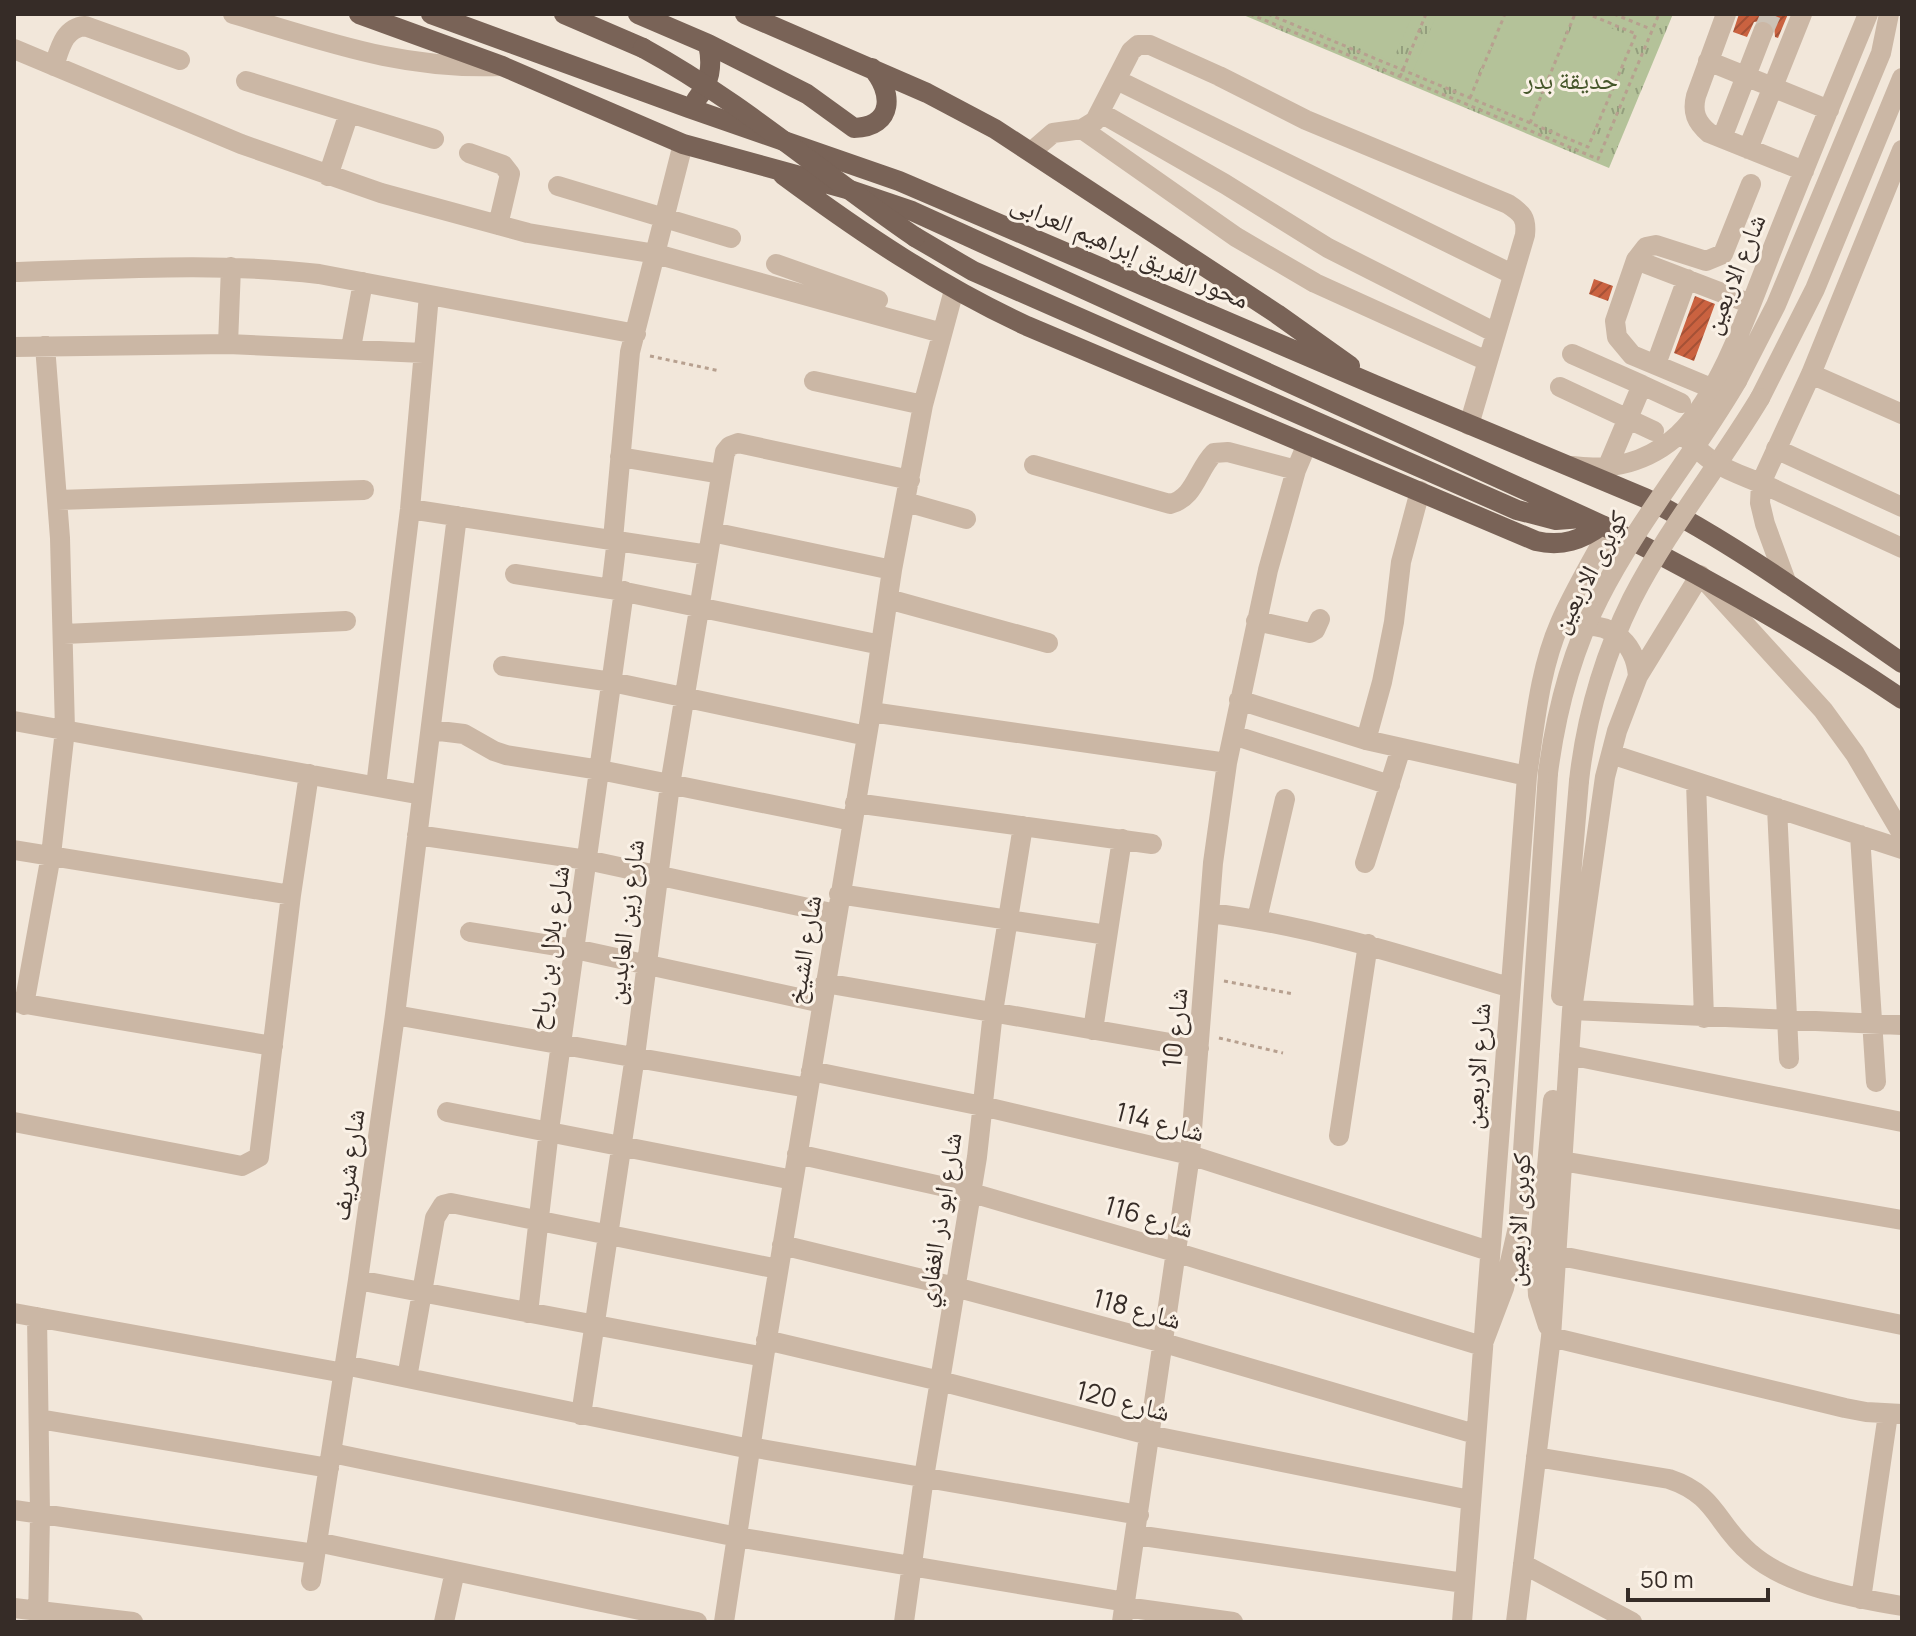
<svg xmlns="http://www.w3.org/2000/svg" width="1916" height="1636" font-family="Manrope,'Noto Naskh Arabic',sans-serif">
  <defs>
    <pattern id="park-tufts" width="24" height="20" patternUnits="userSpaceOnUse" patternTransform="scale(2)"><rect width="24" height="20" fill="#b4c299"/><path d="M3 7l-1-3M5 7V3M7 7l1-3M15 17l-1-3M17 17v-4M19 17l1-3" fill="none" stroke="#939e7d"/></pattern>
    <pattern id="building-hatch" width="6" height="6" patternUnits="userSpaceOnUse" patternTransform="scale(2)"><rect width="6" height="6" fill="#ca6240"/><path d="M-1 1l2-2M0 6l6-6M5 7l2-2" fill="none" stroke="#a55136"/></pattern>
  </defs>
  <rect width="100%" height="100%" fill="#f2e7da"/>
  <!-- park -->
  <path fill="url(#park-tufts)" d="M1241 14H1673L1609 168Z"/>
  <!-- pitch -->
  <path fill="#b4c299" d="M1278 14H1413L1392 62Z
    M1437 14H1503L1469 95 1413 71Z
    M1506 14H1573L1529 120 1472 96Z
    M1577 14 1633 37 1588 145 1532 121Z"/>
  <!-- building -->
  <path fill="url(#building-hatch)" d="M1739 14H1788L1778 38 1775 37 1774 25 1767 20 1754 22 1747 37 1733 32Z
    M1594 279 1613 286 1608 301 1589 294Z
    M1695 296 1715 304 1694 361 1674 353Z"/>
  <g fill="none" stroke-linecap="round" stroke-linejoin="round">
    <!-- minor-tunnel -->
    <path stroke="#ccc2b6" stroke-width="20" stroke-dasharray="20 10" stroke-linecap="butt" d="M1763 32 1771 14"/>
    <!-- path -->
    <path stroke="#b7a08f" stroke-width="3" stroke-dasharray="4 4" stroke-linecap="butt" d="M1250 14 1598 159 1659 14
      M1268 14 1588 147 1636 34 1588 14
      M1614 14 1651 29
      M1400 77 1426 14
      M1470 98 1505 14
      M1530 123 1575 14
      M650 356 720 371
      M1224 981 1294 994
      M1219 1038 1283 1053"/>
    <!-- minor -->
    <path stroke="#cbb7a5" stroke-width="20" d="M233 14C328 42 402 70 502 66
      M1726 14 1696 96C1692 112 1696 122 1709 133L1804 171
      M14 49 241 144 381 193 528 233 656 254 942 333
      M1708 61 1829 110
      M54 66C60 48 64 28 85 26L180 60
      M1117 80 1512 274
      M246 81 434 139
      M1101 113 1225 184 1328 248 1496 333
      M1082 129 1236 237 1315 283 1487 361
      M1722 138 1763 32
      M1748 149 1802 14
      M1031 152 1053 133 1082 129 1095 121 1131 51 1138 45H1150L1219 76 1306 120 1508 204C1522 213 1527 218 1525 235L1469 425
      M469 153 503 165 510 174 498 225
      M328 176 349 113
      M558 186 731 238
      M1636 260 1751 304
      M776 264 878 300
      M14 272C116 269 218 262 319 274L636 334
      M228 344 231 267
      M14 347 228 344 423 353
      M351 348 363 282
      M1572 354 1642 385 1607 468
      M1656 364 1687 279
      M1811 374 1902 414
      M814 381 923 405
      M1737 381 1776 305 1881 53 1889 14
      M1642 385 1681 403
      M1560 387 1654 431
      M1711 388 1632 355 1617 337 1615 321 1636 260 1646 247 1656 245 1706 261 1723 254 1751 184
      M1760 398 1815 289 1902 78
      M1684 435C1714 471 1739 472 1778 491 1819 510 1861 529 1902 548
      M1776 449 1902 507
      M620 457 721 474
      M1034 465 1170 504C1195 498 1197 470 1214 453L1228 452 1296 470
      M1572 466C1611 471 1649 462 1679 434 1723 391 1753 297 1776 240 1806 164 1837 89 1868 14
      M58 500 364 490
      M906 502 966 519
      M410 509 708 555
      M712 532 892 570
      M613 539 630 352 683 144
      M515 574 611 589 881 645
      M1787 584 1765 524 1760 503 1761 483 1811 374 1902 150
      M611 589 617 539
      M888 599 1048 643
      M1256 621 1310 633 1315 630 1320 619
      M1572 628C1607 619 1635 640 1638 676
      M64 634 346 621
      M503 666 612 682 867 736
      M1239 700 1366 740 1527 776
      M871 712 1227 763
      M14 721 422 795
      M431 730 464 734 494 751 506 755 600 770 852 821
      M1233 735 1390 785
      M1366 740 1382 682 1394 622 1401 562 1420 491
      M1611 754 1902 849
      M1696 782 1704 1018
      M376 786 410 509 429 295
      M855 803 1152 844
      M1777 808 1789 1059
      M417 835 587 860 836 914
      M1860 835 1876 1082
      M14 850 291 895
      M1365 863 1401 748
      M839 894 1107 935
      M1210 913C1313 926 1409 957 1508 987
      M1257 919 1285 799
      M470 932 575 949 822 1003
      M825 983 1199 1048
      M1561 996 1579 781
      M14 1002 273 1046
      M24 1005 51 855 65 730 60 538 45 346
      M1572 1010 1902 1025
      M395 1015 808 1088
      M1093 1030 1122 839
      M1569 1055 1902 1122
      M811 1071 982 1106 1190 1155 1489 1251
      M447 1112 793 1180
      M14 1122 242 1166 259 1157 291 895 309 774
      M1339 1136 1368 944
      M797 1154 972 1193 1178 1253 1482 1346 1504 1288 1518 1227 1548 773
      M1562 1161 1902 1220
      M782 1245 955 1287 1164 1343 1475 1434
      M1556 1255 1902 1325
      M358 1280 764 1357
      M14 1313 344 1373
      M528 1313 549 1130 624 591
      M37 1317 40 1514 38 1622
      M1548 1326 1538 1295 1537 1278 1553 1100
      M1551 1337 1845 1408 1866 1412 1902 1414
      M766 1340 940 1381 1149 1435 1470 1500
      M345 1365 750 1449
      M407 1378 435 1218 443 1205 451 1203 778 1269
      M581 1415 635 1056 670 785 725 452 730 446 738 443 910 480
      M39 1419 329 1468
      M750 1447 1139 1515
      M332 1453 737 1537 1126 1602
      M1536 1457 1669 1479C1717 1495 1716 1524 1750 1553 1787 1586 1854 1598 1902 1606
      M14 1510 315 1554
      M1136 1535 1464 1583
      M317 1542 697 1622
      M1523 1564 1632 1622
      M311 1581 358 1280 395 1015 457 516
      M1861 1599 1888 1414
      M1125 1607 1233 1622
      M14 1608 133 1622
      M444 1622 455 1571
      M724 1622 764 1357 871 712 892 570 923 405 954 290
      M904 1622 924 1477 977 1157 993 1012 1023 826
      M1122 1622 1190 1155 1213 863 1227 763 1268 570 1296 470 1307 444
      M1462 1622 1527 776C1535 725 1539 671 1560 623 1574 591 1593 560 1609 529
      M1516 1622 1551 1337 1572 1010 1605 777 1617 731 1638 676 1700 575 1823 710 1855 754 1902 834"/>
    <!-- major -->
    <path stroke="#796357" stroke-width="20" d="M359 14 502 66 683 144 847 189 912 211 1602 525C1706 577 1806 634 1902 699
      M431 14 689 108 899 181 1375 385 1645 498C1736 544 1818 605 1902 663
      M564 14 643 48
      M638 14 708 44 807 94 854 128C895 127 893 91 872 68
      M745 14 927 93 995 129 1277 314 1350 366
      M696 100C710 83 713 66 708 44
      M783 175C860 232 940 286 1027 326L1536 541C1562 547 1582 540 1602 525
      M915 237 973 271 1517 510 1556 520 1582 518"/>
    <!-- minor-bridge -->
    <path stroke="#cbb7a5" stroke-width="20" d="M1548 773C1556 712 1571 653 1599 598 1638 521 1694 455 1737 381
      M1579 781C1586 718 1604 656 1632 599 1668 529 1719 466 1760 398"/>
    <!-- major-bridge -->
    <path stroke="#796357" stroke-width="20" d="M643 48C742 102 823 174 915 237"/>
  </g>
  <g text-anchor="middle" stroke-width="6" stroke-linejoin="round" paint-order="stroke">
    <!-- park labels -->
    <g font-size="26" fill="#45562a" stroke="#faf1e6">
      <text x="1571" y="89">حديقة بدر</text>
    </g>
    <!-- street labels -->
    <g font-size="26" fill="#362c27" stroke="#faf1e6">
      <text transform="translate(1130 251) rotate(23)" y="9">محور الفريق إبراهيم العرابى</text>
      <text transform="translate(1734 274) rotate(-68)" y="9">شارع الاربعين</text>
      <text transform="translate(1589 572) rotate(-62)" y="9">كوبرى الاربعين</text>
      <text transform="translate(625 922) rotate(-83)" y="9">شارع زين العابدين</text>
      <text transform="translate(549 948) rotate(-82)" y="9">شارع بلال بن رباح</text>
      <text transform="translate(804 950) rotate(-81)" y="9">شارع الشيخ</text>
      <text transform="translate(1175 1028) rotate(-85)" y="9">شارع 10</text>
      <text transform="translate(1477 1066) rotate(-86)" y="9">شارع الاربعين</text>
      <text transform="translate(1160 1122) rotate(14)" y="9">شارع 114</text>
      <text transform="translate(348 1165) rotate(-82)" y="9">شارع شريف</text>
      <text transform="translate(1149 1217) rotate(16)" y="9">شارع 116</text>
      <text transform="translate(939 1220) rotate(-81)" y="9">شارع ابو ذر الغفاري</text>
      <text transform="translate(1518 1220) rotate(-87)" y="9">كوبرى الاربعين</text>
      <text transform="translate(1137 1309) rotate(15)" y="9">شارع 118</text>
      <text transform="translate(1123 1401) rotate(14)" y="9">شارع 120</text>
    </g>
  </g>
  <!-- border -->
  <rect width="1916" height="1636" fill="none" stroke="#362c27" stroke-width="32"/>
  <!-- scale -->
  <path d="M1628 1588v12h140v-12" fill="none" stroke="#362c27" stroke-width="4"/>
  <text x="1640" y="1588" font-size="24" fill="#362c27" stroke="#faf1e6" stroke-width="6" paint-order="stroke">50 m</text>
</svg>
